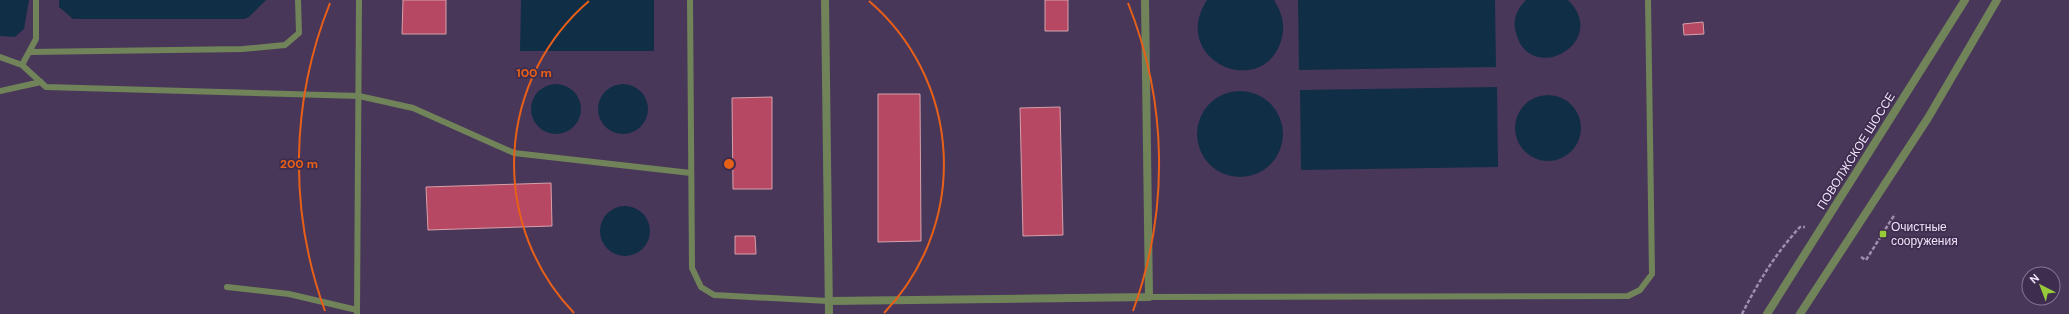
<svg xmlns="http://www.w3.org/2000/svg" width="2069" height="314" font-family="'DM Sans',sans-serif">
  <rect width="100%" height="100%" fill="#49375a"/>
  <!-- water -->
  <path fill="#112e47" d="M0 0H29L24 29 15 37 0 36Z
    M59 0H266L249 17 244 19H73L59 7Z
    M521 0H654V51H520Z
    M1207 0H1274C1283 14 1286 28 1280 44 1258 100 1169 58 1207 0Z
    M1298 0H1495L1496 67 1299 70Z
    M1526 0H1568C1611 42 1530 87 1516 33 1512 20 1517 9 1526 0Z
    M598 109a25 25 0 1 1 50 0a25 25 0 1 1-50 0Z
    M531 109a25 25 0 1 1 50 0a25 25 0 1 1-50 0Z
    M1497 87 1498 167 1301 170 1300 90Z
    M1197 134a43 43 0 1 1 86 0a43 43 0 1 1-86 0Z
    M1515 128a33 33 0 1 1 66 0a33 33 0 1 1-66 0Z
    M600 231a25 25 0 1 1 50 0a25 25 0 1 1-50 0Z"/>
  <!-- building -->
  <path fill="#b64864" stroke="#d6a1aa" d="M403 0H446V34H402Z
    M1045 0H1068V31H1045Z
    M1703 22 1704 34 1684 35 1683 24Z
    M878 94H920L921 241 878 242Z
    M772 97V189H733L732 98Z
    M1060 107 1063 235 1023 236 1020 108Z
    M551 183 552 226 428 230 426 187Z
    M735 236H755L756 254H735Z"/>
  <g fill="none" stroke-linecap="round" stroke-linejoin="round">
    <!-- path -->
    <path stroke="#9e8fac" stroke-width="2.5" stroke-dasharray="4 2" stroke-linecap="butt" d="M1861 257 1866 260 1895 214
      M1742 314C1758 282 1776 253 1800 227H1805"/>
    <!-- service -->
    <path stroke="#708359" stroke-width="6" d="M690 0 692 268 701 287 714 295 828 301
      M29 52 243 49 285 45 299 33 298 0
      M0 57 22 65 46 87 359 96 413 108 514 153 691 173
      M22 65 36 39V0
      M0 91 41 82
      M227 287 289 294 357 310
      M1149 297 1628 296 1640 290 1652 274 1648 0
      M357 314 359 0"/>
    <!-- minor -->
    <path stroke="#708359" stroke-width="8" d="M825 0 829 314
      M828 301 1149 297 1145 0"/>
    <!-- tertiary -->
    <path stroke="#708359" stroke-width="8" d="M1767 314 1965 0
      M1800 314 1928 118 1997 0"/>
  </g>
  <!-- distance rings -->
  <g fill="none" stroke="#e86018" stroke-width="2">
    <path d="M574 313A215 215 0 0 1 589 1M869 1A215 215 0 0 1 884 313"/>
    <path d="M325 311A430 430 0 0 1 330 3M1128 3A430 430 0 0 1 1133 311"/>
  </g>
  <!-- markers -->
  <rect fill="#97cc38" stroke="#3f2d4f" stroke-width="1.5" x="1879" y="230" width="8" height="8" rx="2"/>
  <g text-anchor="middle" stroke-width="3.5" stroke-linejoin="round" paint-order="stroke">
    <!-- street labels -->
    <g font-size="12" fill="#efe4fa" stroke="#3f2d4f">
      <text transform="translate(1856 151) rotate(-58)" y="4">ПОВОЛЖСКОЕ ШОССЕ</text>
    </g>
    <!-- poi labels -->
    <g font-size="12" fill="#efe4fa" stroke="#3f2d4f" text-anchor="start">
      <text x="1891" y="231">Очистные<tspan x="1891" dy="14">сооружения</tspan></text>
    </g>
  </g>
  <circle cx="729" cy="164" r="6" fill="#e86018" stroke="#3f2d4f" stroke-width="2"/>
  <g font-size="12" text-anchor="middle" font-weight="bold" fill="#e86018" stroke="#3f2d4f" stroke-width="3.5" stroke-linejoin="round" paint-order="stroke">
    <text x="534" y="77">100 m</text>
    <text x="299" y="168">200 m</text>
  </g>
  <!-- north arrow -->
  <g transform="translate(2041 286) rotate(318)"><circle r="19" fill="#3f2d4f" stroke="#857693"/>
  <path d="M0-3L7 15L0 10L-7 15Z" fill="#97cc38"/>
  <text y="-6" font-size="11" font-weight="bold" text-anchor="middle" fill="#efe4fa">N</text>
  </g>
</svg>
